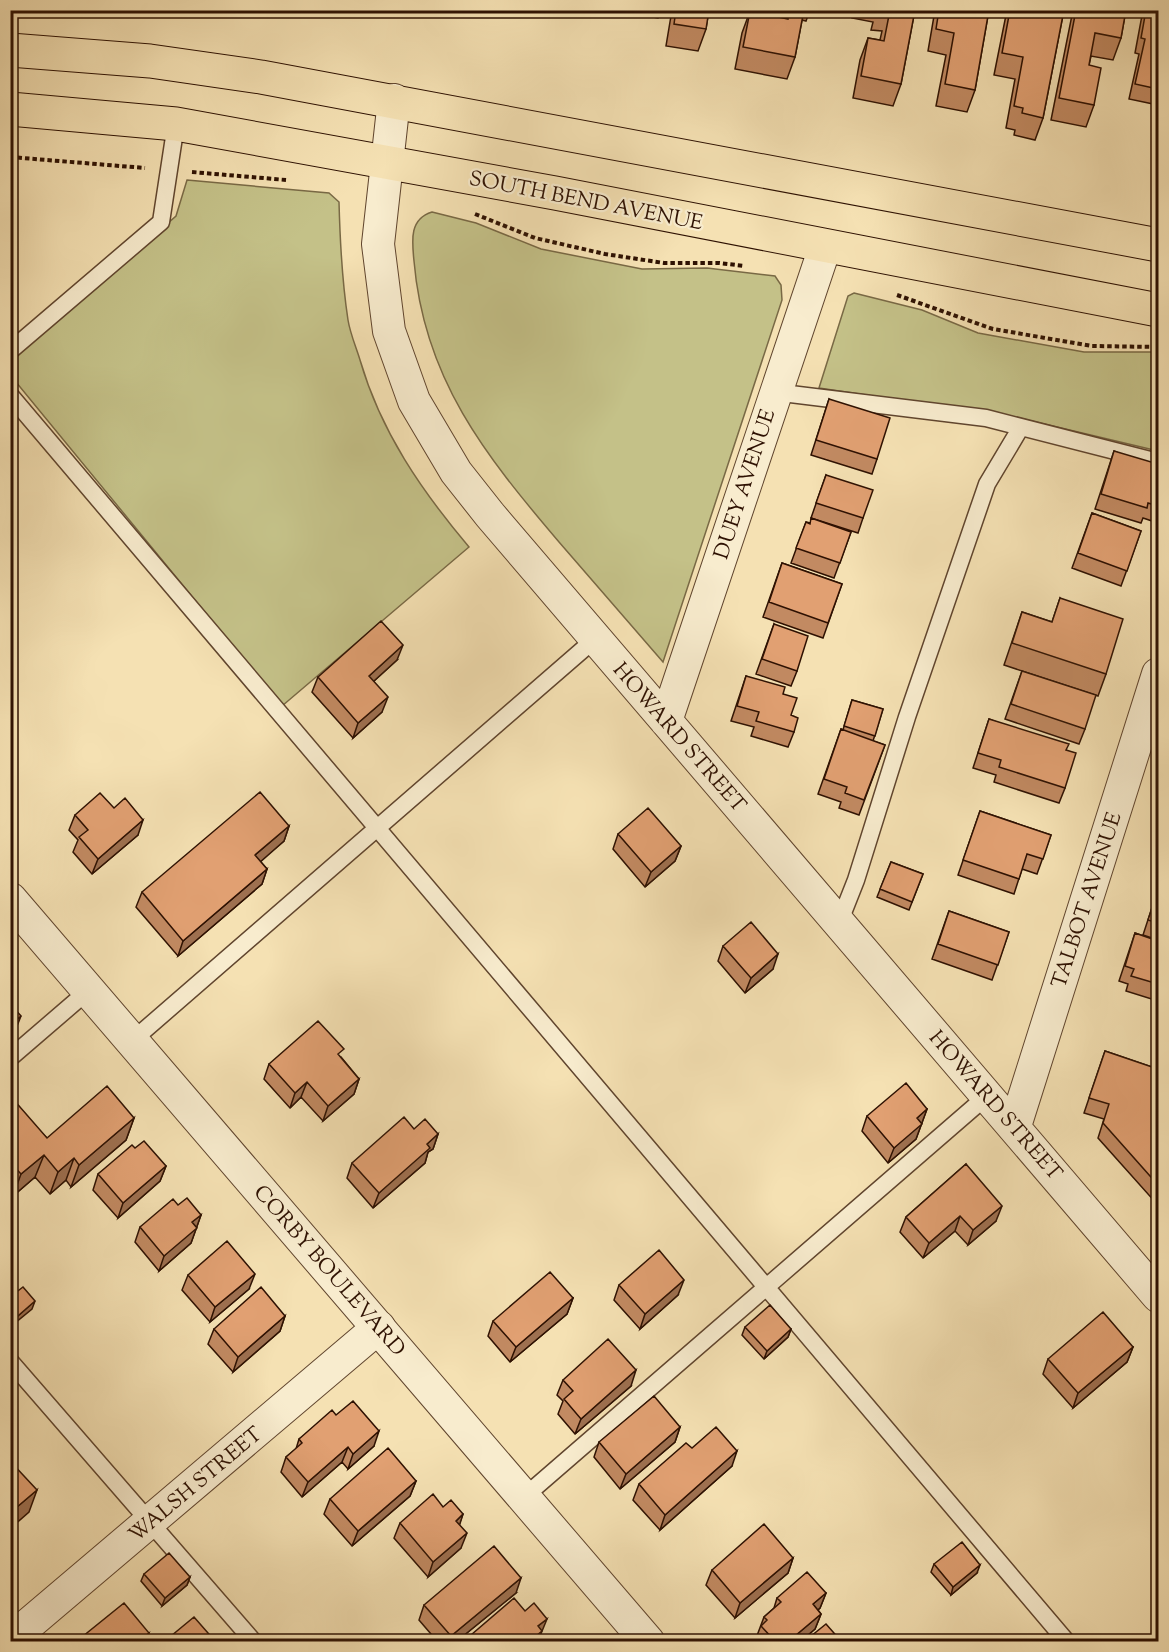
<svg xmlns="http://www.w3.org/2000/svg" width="1169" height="1652" font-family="'Sorts Mill Goudy',serif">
  <rect width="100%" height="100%" fill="#f5e1b3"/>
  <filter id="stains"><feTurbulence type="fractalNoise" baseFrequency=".00333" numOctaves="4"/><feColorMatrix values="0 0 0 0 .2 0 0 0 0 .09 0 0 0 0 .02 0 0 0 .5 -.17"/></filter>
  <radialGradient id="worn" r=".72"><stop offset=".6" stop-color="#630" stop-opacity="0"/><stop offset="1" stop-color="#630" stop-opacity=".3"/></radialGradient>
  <!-- green -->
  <path fill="#c4c188" stroke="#796945" stroke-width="1.5" d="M187 180 329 193 339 202C340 241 342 281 348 320 350 333 356 347 360 360 381 432 421 490 469 547L282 706 11 376 10 361 176 216Z
    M432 212 476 223 541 249 642 269 707 268 775 276 781 285 782 300 663 662C628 622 594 582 559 542 485 455 424 379 414 261 412 241 409 219 432 212Z
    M854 293 922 310 978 333 1084 352H1158V451L1015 417 819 388 848 296Z"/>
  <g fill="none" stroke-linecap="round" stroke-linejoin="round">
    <!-- service casing -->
    <g stroke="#60452e" stroke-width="19">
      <path id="service" d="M10 351 161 222 176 124
        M774 392 986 418 1158 462
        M10 395 1067 1642
        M839 923 856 880 907 717 987 484 1021 427
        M133 1040 595 639
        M10 1058 89 990
        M10 1361 254 1642
        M524 1497 988 1095"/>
    </g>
    <!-- minor casing -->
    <g stroke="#60452e" stroke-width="34">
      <path id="minor" d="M394 100 378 244 389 331 414 401 456 472 490 515 1158 1296
        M666 721 825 247
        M1015 1126 1158 674
        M10 1640 379 1327"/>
    </g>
    <!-- tertiary casing -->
    <g stroke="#60452e" stroke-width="35">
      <path id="tertiary" d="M10 899 648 1642"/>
    </g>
    <!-- primary casing -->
    <g stroke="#2e1102" stroke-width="35">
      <path id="primary" d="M10 50 150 61 261 77 1158 245
        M10 109 176 124 555 193 1158 310"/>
    </g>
    <!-- path -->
    <path stroke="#2e1102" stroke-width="4" stroke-dasharray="4.5 3" stroke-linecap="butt" d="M10 157 145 168
      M192 172 286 180
      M475 214 535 238 605 254 664 263H719L745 266
      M897 295 993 329 1092 346 1158 347"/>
    <!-- service -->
    <use href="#service" stroke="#f8ecce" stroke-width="16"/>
    <!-- minor -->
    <use href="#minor" stroke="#f8ecce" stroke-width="32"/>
    <!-- tertiary -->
    <use href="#tertiary" stroke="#f8ecce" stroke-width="33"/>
    <!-- primary -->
    <use href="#primary" stroke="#f5e1b3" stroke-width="33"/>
  </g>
  <!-- wall -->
  <path fill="#c28a62" stroke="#2e1102" stroke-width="1.5" d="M630 10H661L658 18 630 13Z
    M672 10H709L706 29 698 51 666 46Z
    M781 10H810L806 21 802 20 795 57 787 79 735 69 742 33 750 11 784 18V16L780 15Z
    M854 10H915L901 84 893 106 853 98 860 60 868 38 880 40 882 31 871 30 873 22 852 18Z
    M935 10H989L975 90 967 112 936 106 946 55 928 51Z
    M1007 10H1064L1043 118 1035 140 1014 135 1015 130 1006 128 1015 79 994 75Z
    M1073 10H1126L1121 38 1113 60 1091 56 1089 65 1094 105 1086 127 1051 120Z
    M1143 10H1158V105L1129 99 1139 54 1135 53Z
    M829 399 877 459 872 474 811 455Z
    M1114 451 1157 470 1158 504 1152 521 1143 518 1141 523 1095 509Z
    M826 475 863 518 858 533 811 518Z
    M1092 513 1141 531 1121 586 1072 568Z
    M806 522 851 532 834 578 791 563Z
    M782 563 842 584 823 638 763 617Z
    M1060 598 1106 674 1098 696 1004 665 1022 612 1052 622Z
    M774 624 797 671 791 686 756 674Z
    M397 660 374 681 382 712 353 738 312 692 318 677Z
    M1022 671 1085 729 1079 744 1005 719Z
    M746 676 783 694 791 715 794 732 788 747 751 736 754 727 731 721Z
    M852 700 883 709 873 741 885 745 859 815 839 808 841 802 818 794 841 729 843 730Z
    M989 719 1066 750 1065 788 1059 803 994 782 996 775 973 768Z
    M114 808 138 835 92 874 73 852 78 840 69 830 75 815Z
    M980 811 1051 835 1037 874 1022 869 1014 894 958 875Z
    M289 826 284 841 260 861 267 869 262 884 178 956 136 907 142 892Z
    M618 834 681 846 675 861 645 887 613 849Z
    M891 862 923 874 909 910 877 897Z
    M1158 889V940L1143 935Z
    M949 911 1009 932 992 980 932 959Z
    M1135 933 1158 941V1001L1126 991 1128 984 1119 981Z
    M723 946 773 969 745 993 718 961Z
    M1105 1051 1158 1069V1201L1156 1203 1098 1138 1104 1119 1084 1113Z
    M341 1057 359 1079 354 1094 323 1121 301 1097 290 1108 264 1079 269 1064Z
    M10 1101 47 1138 134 1118 126 1140 71 1187 66 1180 50 1194 35 1177 13 1196 10 1193Z
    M927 1109 916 1139 888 1163 862 1131 867 1116Z
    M414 1129 438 1134 433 1149 428 1152 425 1163 373 1208 347 1178 352 1163Z
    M135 1148 166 1166 160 1181 118 1218 93 1190 98 1174Z
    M966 1164 996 1221 968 1245 955 1231 923 1258 900 1232 906 1217Z
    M178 1205 201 1215 191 1243 159 1271 135 1242 140 1227Z
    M188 1275 249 1289 210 1322 182 1290Z
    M619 1285 678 1295 640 1329 614 1300Z
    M573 1298 567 1314 510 1362 488 1336 493 1321Z
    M285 1316 280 1331 233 1372 208 1344 214 1329Z
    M745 1327 791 1329 788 1337 764 1359 742 1335Z
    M1133 1347 1127 1362 1073 1408 1043 1374 1048 1359Z
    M563 1380 631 1386 575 1434 558 1414 563 1401 557 1395Z
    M336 1415 374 1446 348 1469 342 1462 302 1497 281 1472 286 1457 296 1449 299 1439Z
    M680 1427 675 1442 620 1489 594 1457 599 1442Z
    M692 1448 732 1466 660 1530 633 1500 639 1484Z
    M416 1481 410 1496 352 1546 324 1514 330 1499Z
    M443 1507 463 1514 459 1525 461 1548 428 1577 394 1538 400 1523Z
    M793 1558 788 1573 735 1618 706 1585 712 1570Z
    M934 1564 977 1573 951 1595 931 1572Z
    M144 1574 190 1577 187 1585 162 1606 141 1581Z
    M516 1593 457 1641H437L419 1620 424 1605Z
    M826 1593 820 1608 818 1610 821 1614 815 1629 801 1641H755L764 1617 774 1608 777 1598Z"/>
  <!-- shaded-wall -->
  <path fill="#9e7050" stroke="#2e1102" stroke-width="1.5" d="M403 645 397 660 363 691 369 676Z
    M388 697 382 712 353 738 358 723Z
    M143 820 138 835 92 874 98 859Z
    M289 826 284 841 250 871 255 855Z
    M681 846 675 861 645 887 651 872Z
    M267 869 262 884 178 956 183 941Z
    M778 954 773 969 745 993 751 978Z
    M21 1016 15 1031 10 1035V1025Z
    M359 1079 354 1094 323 1121 328 1106Z
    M307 1082 301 1097 290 1108 295 1093Z
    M927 1109 916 1139 888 1163 894 1148 917 1118Z
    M134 1118 126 1140 71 1187 79 1165Z
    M438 1134 433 1149 428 1152 425 1163 373 1208 379 1193 427 1144Z
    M44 1155 35 1177 13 1196 21 1174Z
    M74 1158 66 1180 50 1194 58 1172Z
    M166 1166 160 1181 118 1218 123 1203Z
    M1002 1206 996 1221 968 1245 973 1230Z
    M201 1215 191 1243 159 1271 164 1256 192 1222Z
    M960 1216 955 1231 923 1258 929 1243Z
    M255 1274 249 1289 210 1322 215 1307Z
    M684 1280 678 1295 640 1329 645 1314Z
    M573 1298 567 1314 510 1362 516 1347Z
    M35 1301 32 1309 10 1327 11 1322Z
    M285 1316 280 1331 233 1372 238 1357Z
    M791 1329 788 1337 764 1359 767 1351Z
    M1133 1347 1127 1362 1073 1408 1078 1393Z
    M636 1370 631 1386 575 1434 581 1419Z
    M680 1427 675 1442 620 1489 626 1474Z
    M379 1431 374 1446 348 1469 353 1454Z
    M348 1447 342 1462 302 1497 308 1482Z
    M737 1451 732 1466 660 1530 665 1515Z
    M416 1481 410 1496 352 1546 358 1531Z
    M37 1490 29 1512 12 1527 10 1530V1513Z
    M463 1514 458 1530 456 1521Z
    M467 1533 461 1548 428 1577 433 1562Z
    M793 1558 788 1573 735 1618 740 1603Z
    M980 1565 977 1573 951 1595 953 1587Z
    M190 1577 187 1585 162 1606 165 1598Z
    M521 1578 516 1593 457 1641H449L451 1636Z
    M826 1593 820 1608 807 1619 813 1604Z
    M821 1614 815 1629 801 1641H789Z
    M547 1619 538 1641H530L538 1626Z
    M149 1633 146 1641H138Z"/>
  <!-- building -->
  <path fill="#e1a072" stroke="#2e1102" stroke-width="1.5" d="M676 10H709L706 29 674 24Z
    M789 10H804L795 57 743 47 750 11 788 19Z
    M890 10H915L901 84 861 76 868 38 884 41Z
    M939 10H989L975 90 945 84 954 33 936 29Z
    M1010 10H1064L1043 118 1022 113 1023 108 1014 106 1023 57 1002 53Z
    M1076 10H1126L1121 38 1095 33 1089 65 1101 68 1094 105 1059 98Z
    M1146 10H1158V89L1135 84 1145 39 1141 38Z
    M829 399 890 418 877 459 816 440Z
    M1114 451 1158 464 1157 470 1158 471V506L1148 503 1147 508 1101 494Z
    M826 475 873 490 863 518 816 503Z
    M1092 513 1141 531 1127 571 1078 553Z
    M811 518 851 532 840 563 796 548 806 522 810 524Z
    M782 563 842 584 828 623 769 602Z
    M1060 598 1123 619 1106 674 1012 643 1022 612 1052 622Z
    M381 621 403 645 369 676 388 697 358 723 318 677Z
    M774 624 808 636 797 671 762 659Z
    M1022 671 1096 695 1085 729 1011 704Z
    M746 676 785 687 783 694 797 698 791 715 798 718 794 732 756 721 759 712 737 706Z
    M852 700 883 709 875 736 844 726Z
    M989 719 1069 744 1066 750 1076 753 1065 788 999 767 1001 760 978 753Z
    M841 729 885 745 864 800 845 793 847 787 824 779Z
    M260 792 289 826 255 855 267 869 183 941 142 892Z
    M100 793 114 808 125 798 143 820 98 859 79 837 88 830 75 815Z
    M648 808 681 846 651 872 618 834Z
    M980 811 1051 835 1043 859 1027 854 1019 879 963 860Z
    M891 862 923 874 912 902 880 889Z
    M1158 890V923L1148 920Z
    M949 911 1009 932 998 965 938 944Z
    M751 922 778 954 751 978 723 946Z
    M1135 933 1158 941V984L1131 976 1134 969 1125 966Z
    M10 1004 21 1016 10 1025Z
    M318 1021 344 1049 338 1054 359 1079 328 1106 307 1082 295 1093 269 1064Z
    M1105 1051 1158 1069V1185L1103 1123 1109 1104 1089 1098Z
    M906 1083 927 1109 917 1118 922 1124 894 1148 867 1116Z
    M107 1086 134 1118 79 1165 74 1158 58 1172 44 1155 21 1174 10 1162V1101L13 1099 47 1138Z
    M404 1117 414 1129 425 1119 438 1134 427 1144 430 1148 379 1193 352 1163Z
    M144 1141 166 1166 123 1203 98 1174 132 1145 135 1148Z
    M966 1164 1002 1206 973 1230 960 1216 929 1243 906 1217Z
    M187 1198 201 1215 192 1222 197 1228 164 1256 140 1227 173 1199 178 1205Z
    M227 1241 255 1274 215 1307 188 1275Z
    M659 1250 684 1280 645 1314 619 1285Z
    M550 1272 573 1298 516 1347 493 1321Z
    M23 1287 35 1301 11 1322 10 1297Z
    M261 1287 285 1316 238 1357 214 1329Z
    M770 1305 791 1329 767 1351 745 1327Z
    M1103 1312 1133 1347 1078 1393 1048 1359Z
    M608 1339 636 1370 581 1419 564 1399 573 1391 563 1380Z
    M654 1396 680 1427 626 1474 599 1442Z
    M353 1401 379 1431 353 1454 348 1447 308 1482 286 1457 302 1443 299 1439 332 1410 336 1415Z
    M716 1427 737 1451 665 1515 639 1484 686 1443 692 1448Z
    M388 1448 416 1481 358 1531 330 1499Z
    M10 1461 37 1490 10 1513Z
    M433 1494 443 1507 451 1500 463 1514 456 1521 467 1533 433 1562 400 1523Z
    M764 1524 793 1558 740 1603 712 1570Z
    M962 1542 980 1565 953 1587 934 1564Z
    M494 1546 521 1578 451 1636 424 1605Z
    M169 1553 190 1577 165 1598 144 1574Z
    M807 1572 826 1593 813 1604 821 1614 789 1641H775L761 1626 767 1620 764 1617 781 1602 777 1598Z
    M514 1598 525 1611 534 1603 547 1619 538 1626 542 1631 530 1641H464Z
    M124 1603 149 1633 138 1641H77Z
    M194 1617 215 1641H165Z
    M826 1624 841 1641H805Z
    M327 1636 332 1641H320Z"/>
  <g text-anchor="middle" stroke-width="4.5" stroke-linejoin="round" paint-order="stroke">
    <!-- street labels -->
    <g font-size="21" fill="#2e1102" stroke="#f8ecce">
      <text transform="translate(586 200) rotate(11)" y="7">SOUTH BEND AVENUE</text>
      <text transform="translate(744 484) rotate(-72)" y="7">DUEY AVENUE</text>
      <text transform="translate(680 737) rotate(49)" y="7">HOWARD STREET</text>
      <text transform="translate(1086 900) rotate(-72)" y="7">TALBOT AVENUE</text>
      <text transform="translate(996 1105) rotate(49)" y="7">HOWARD STREET</text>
      <text transform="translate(330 1270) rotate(49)" y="7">CORBY BOULEVARD</text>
      <text transform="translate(195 1484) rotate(-40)" y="7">WALSH STREET</text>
    </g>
  </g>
  <!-- margin -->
  <rect width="1169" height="1652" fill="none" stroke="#f5e1b3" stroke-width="36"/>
  <rect x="12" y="12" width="1145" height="1628" fill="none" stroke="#2e1102" stroke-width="3"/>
  <rect x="18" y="18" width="1133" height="1616" fill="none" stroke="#2e1102" stroke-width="1.5"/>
  <rect width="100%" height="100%" filter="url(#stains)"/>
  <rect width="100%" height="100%" fill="url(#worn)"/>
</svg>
